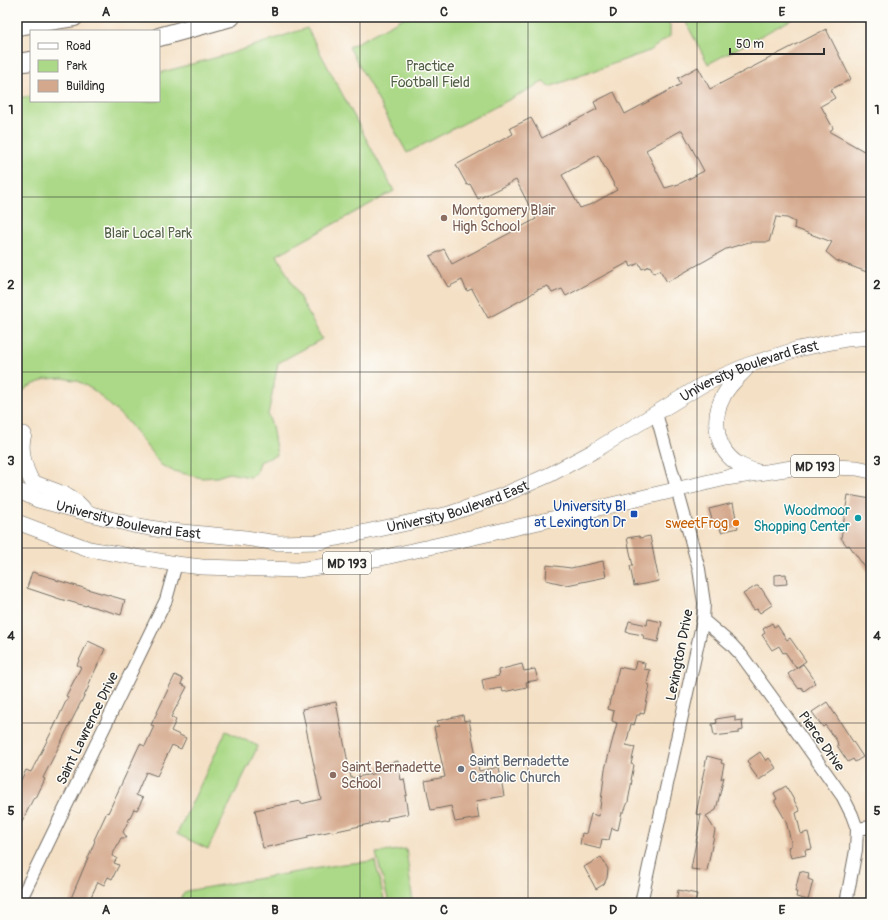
<svg xmlns="http://www.w3.org/2000/svg" width="888" height="920" font-family="Pangolin,sans-serif">
  <rect width="100%" height="100%" fill="#fdfcf7"/>
  <filter id="ink" filterUnits="userSpaceOnUse"><feTurbulence type="fractalNoise" baseFrequency=".025" numOctaves="2"/><feDisplacementMap in="SourceGraphic" scale="8" xChannelSelector="R" yChannelSelector="G"/><feConvolveMatrix kernelMatrix="1 2 1 2 8 2 1 2 1" color-interpolation-filters="sRGB"/></filter>
  <filter id="wash" filterUnits="userSpaceOnUse"><feTurbulence type="fractalNoise" baseFrequency=".012" numOctaves="4" result="noise"/><feDisplacementMap in="SourceGraphic" scale="16" xChannelSelector="R" yChannelSelector="G"/><feGaussianBlur stdDeviation="0.9" result="paint"/><feColorMatrix in="noise" values="0 0 0 0 0 0 0 0 0 0 0 0 0 0 0 0 0 1.4 0 .05"/><feComposite in="paint" operator="in"/></filter>
  <g filter="url(#wash)">
    <rect width="100%" height="100%" fill="#f4e0c5"/>
    <!-- green -->
    <path fill="#abd987" stroke="#6b8259" d="M405 17H665L670 25V36L649 51 549 87 543 82 407 153 349 47Z
      M683 17H796L708 64Z
      M307 28 394 191 277 255 322 339 278 363 268 415 272 426 277 455 259 462 256 473 250 477 229 473 217 477 202 478 173 471 161 465 128 422 95 391 78 381 63 378 46 379 28 387 17 396V98L31 96V101H159V73L229 54Z
      M226 731 258 746 208 849 177 834Z
      M406 849 413 903H389L376 853Z
      M375 861 385 903H177L178 901 186 891 343 864Z"/>
    <g id="blocks">
      <!-- building -->
      <path fill="#d4a88c" fill-rule="evenodd" d="M826 29 851 79 830 90 835 98 821 106 833 128 830 132 871 155V267L867 272 837 261 826 252 832 242 794 228 795 222 787 218 776 217 769 242H749L726 249 667 282 660 270 654 273 650 266 642 269 639 263 631 267 629 262 566 296 562 289 552 293 548 286 537 290 527 297 488 318 472 289 467 291 462 280 448 287 430 256 444 249 452 264 536 219 516 180 478 199 470 184 467 185 456 165 513 134 510 128 531 118 542 138 597 109 594 102 614 92 625 114 681 84 678 78 698 67 710 89ZM682 130 704 171 679 184 665 188 646 150ZM598 155 617 190 592 204 580 208 562 175Z
        M848 495 871 499V576L849 545 847 546 841 538Z
        M733 503 738 528 721 532 720 525 714 527 709 509Z
        M639 536 640 538 650 536 659 581 634 586 630 566H633L627 538Z
        M603 561 606 577 567 585 546 580 547 565 571 568Z
        M32 572 56 579V580L125 600 121 615 87 605 86 606 60 599 27 588Z
        M786 574 787 584 775 585V575Z
        M756 586H758L760 589 761 588 772 605 760 613 757 609 754 610 743 594Z
        M648 619 662 622 658 642 644 639 643 635 626 632 629 621 647 625Z
        M772 623 774 627 777 625 787 640 790 638 806 661 796 668 785 652 783 653 779 646 772 650 762 635 765 633 763 629Z
        M88 641 105 649 88 686H89L43 778 45 779 36 798 34 797 17 832V788L26 770 31 772 54 727 68 697 66 696 81 667 77 665Z
        M636 661 645 663 644 669 650 670 647 684 650 685 644 714 640 713V715H637L634 725 631 724 626 745 635 747 631 764 634 765 631 780H632L628 802 624 812H622L618 830 612 828 609 840 602 839 600 849 580 844 582 833 586 834 591 814 599 816 605 769 617 723 612 721 614 711 608 709 611 696H612L619 667 634 670Z
        M522 664 524 671 535 669 538 680 526 682 527 687 503 692 501 688 484 691 482 680 499 676 498 670Z
        M803 664 814 679 813 680 815 683 804 691 801 687 799 689 788 674Z
        M175 675 183 679 181 684 187 687 171 717 176 720 171 731 186 738 181 749 172 745 157 776 146 772 136 795 143 798 137 810 134 809 123 832 127 838H121L112 856 117 858 114 863 119 865 112 879 108 877 104 885 98 882 88 903H69L95 841 94 840 107 812 108 813 140 744 145 746 154 726 151 725Z
        M336 702 351 778 378 773 376 766 398 761 401 780 404 779 407 795 405 796 408 814 387 818 388 820 332 832V831L307 836 308 838 263 848 255 810 301 801V804L321 799 302 709Z
        M827 702 863 757 855 762 853 759 848 762 838 747 837 741 825 725 823 727 812 712Z
        M463 715 464 721 469 720 479 771 499 767 504 796 476 801 479 818 455 822 451 806 431 810 425 781 445 777 434 727 439 726 437 721Z
        M735 716V721L742 720 743 730 739 731V733L714 736 712 724 717 723 716 719Z
        M760 752 766 761 769 758 776 768 759 780 749 766 750 765 747 761Z
        M707 756 722 760 721 763 724 764 721 779 724 777 716 810 706 816 715 830 707 871 691 869 701 815 696 814 703 780H702Z
        M786 786 800 811 796 813 801 834 808 832 812 849 805 850 806 855 791 858 788 847 791 846V842L786 821 775 802V800L777 799 774 793Z
        M601 857 608 869 607 878 604 884 596 889 584 867Z
        M800 871 809 873 808 879 813 881 808 900 796 897 797 892H795Z
        M678 890 697 894 695 903H676Z"/>
    </g>
  </g>
  <g filter="url(#ink)">
    <use href="#blocks" fill-opacity="0" stroke="#716a61" stroke-width="1"/>
    <g fill="none" stroke-linecap="round" stroke-linejoin="round">
      <!-- minor casing -->
      <g stroke="#716a61" stroke-width="14">
        <path id="minor" d="M703 620 731 644 742 656 782 711 843 797 852 815 857 829 856 850 846 903
          M857 829 871 827
          M19 903 166 600 176 564
          M641 903 703 620 704 603 699 569 656 413"/>
      </g>
      <!-- major casing -->
      <g stroke="#716a61" stroke-width="16">
        <g id="major">
          <path d="M746 369C739 377 729 385 724 395 711 418 715 451 740 465 745 468 752 470 758 472"/>
          <path d="M24 434C19 449 25 469 32 482L64 494 78 503 83 508"/>
          <path id="s1" d="M17 490 38 500 133 525 162 530 245 538 278 543 319 542 449 514 501 496 549 475 594 451 702 385 748 365 798 349 847 339 871 337"/>
          <path d="M17 522 89 549 176 564 202 567 298 570 381 558 505 530 726 478 805 466 857 468 871 471"/>
        </g>
      </g>
      <!-- highway casing -->
      <g stroke="#716a61" stroke-width="20">
        <path id="highway" d="M17 26 74 17
          M159 37 231 17
          M17 63 31 61"/>
      </g>
      <!-- minor -->
      <use href="#minor" stroke="#fff" stroke-width="12"/>
      <!-- major -->
      <use href="#major" stroke="#fff" stroke-width="15"/>
      <!-- highway -->
      <use href="#highway" stroke="#fff" stroke-width="18"/>
    </g>
  </g>
  <!-- grid -->
  <path fill="none" stroke="#2b2b2b" stroke-width="1" stroke-opacity="0.55" d="M191 17V903M360 17V903M528 17V903M697 17V903M17 197H871M17 372H871M17 548H871M17 723H871"/>
  <!-- markers -->
  <g fill="#8d6e63" stroke="#fdfcf7" stroke-width="1.5">
    <circle cx="444" cy="218" r="4"/>
    <circle cx="333" cy="775" r="4"/>
  </g>
  <rect fill="#1a4fb4" stroke="#fdfcf7" stroke-width="1.5" x="630" y="510" width="8" height="8" rx="2"/>
  <circle fill="#0f9aa8" stroke="#fdfcf7" stroke-width="1.5" cx="858" cy="518" r="4"/>
  <circle fill="#e8710a" stroke="#fdfcf7" stroke-width="1.5" cx="736" cy="523" r="4"/>
  <circle fill="#6b7280" stroke="#fdfcf7" stroke-width="1.5" cx="461" cy="769" r="4"/>
  <g text-anchor="middle" stroke-width="3" stroke-linejoin="round" paint-order="stroke">
    <!-- shield labels -->
    <g fill="#fdfcf7" stroke="#6a6a68" stroke-width="1">
      <rect x="791" y="455" width="48" height="22" rx="3"/>
      <rect x="323" y="552" width="48" height="22" rx="3"/>
    </g>
    <g font-size="13" font-weight="bold" fill="#2b2b2b">
      <text x="815" y="471">MD 193</text>
      <text x="347" y="568">MD 193</text>
    </g>
    <!-- park labels -->
    <g font-size="14" fill="#515f47" stroke="#fdfcf7">
      <text x="430" y="71">Practice<tspan x="430" dy="16">Football Field</tspan></text>
      <text x="148" y="238">Blair Local Park</text>
    </g>
    <!-- education labels -->
    <g font-size="14" fill="#785e54" stroke="#fdfcf7" text-anchor="start">
      <text x="452" y="215">Montgomery Blair<tspan x="452" dy="16">High School</tspan></text>
      <text x="341" y="772">Saint Bernadette<tspan x="341" dy="16">School</tspan></text>
    </g>
    <!-- street labels -->
    <g font-size="14" fill="#2b2b2b" stroke="#fdfcf7">
      <text dy="5" stroke="none"><textPath href="#s1" startOffset="776">University Boulevard East</textPath></text>
      <text dy="5" stroke="none"><textPath href="#s1" startOffset="452">University Boulevard East</textPath></text>
      <text dy="5" stroke="none"><textPath href="#s1" startOffset="116">University Boulevard East</textPath></text>
      <text transform="translate(679 655) rotate(-79)" y="5">Lexington Drive</text>
      <text transform="translate(87 728) rotate(-64)" y="5">Saint Lawrence Drive</text>
      <text transform="translate(822 741) rotate(55)" y="5">Pierce Drive</text>
    </g>
    <!-- transit labels -->
    <g font-size="14" fill="#164399" stroke="#fdfcf7" text-anchor="end">
      <text x="626" y="511">University Bl<tspan x="626" dy="16">at Lexington Dr</tspan></text>
    </g>
    <!-- culture labels -->
    <g font-size="14" fill="#0d838f" stroke="#fdfcf7" text-anchor="end">
      <text x="850" y="515">Woodmoor<tspan x="850" dy="16">Shopping Center</tspan></text>
    </g>
    <!-- food labels -->
    <g font-size="14" fill="#c56008" stroke="#fdfcf7" text-anchor="end">
      <text x="728" y="528">sweetFrog</text>
    </g>
    <!-- worship labels -->
    <g font-size="14" fill="#5b616d" stroke="#fdfcf7" text-anchor="start">
      <text x="469" y="766">Saint Bernadette<tspan x="469" dy="16">Catholic Church</tspan></text>
    </g>
  </g>
  <!-- margin -->
  <rect width="888" height="920" fill="none" stroke="#fdfcf7" stroke-width="44"/>
  <!-- legend -->
  <rect x="30" y="30" width="130" height="72" fill="#fdfcf7" stroke="#a9a8a5"/>
  <rect x="38" y="43" width="20" height="6" fill="#ffffff" stroke="#a9a8a5"/>
  <text x="66" y="50" font-size="12" fill="#2b2b2b">Road</text>
  <rect x="38" y="60" width="20" height="12" fill="#abd987" stroke="#a9a8a5"/>
  <text x="66" y="70" font-size="12" fill="#2b2b2b">Park</text>
  <rect x="38" y="80" width="20" height="12" fill="#d4a88c" stroke="#a9a8a5"/>
  <text x="66" y="90" font-size="12" fill="#2b2b2b">Building</text>
  <!-- scale -->
  <path d="M730 48v6h94v-6" fill="none" stroke="#2b2b2b" stroke-width="2"/>
  <text x="736" y="48" font-size="12" fill="#2b2b2b" stroke="#fdfcf7" stroke-width="3" paint-order="stroke">50 m</text>
  <rect x="22" y="22" width="844" height="876" fill="none" stroke="#2b2b2b" stroke-width="1.5"/>
  <g font-size="13" text-anchor="middle" font-weight="bold" fill="#2b2b2b">
    <text x="106" y="16">A</text>
    <text x="275" y="16">B</text>
    <text x="444" y="16">C</text>
    <text x="613" y="16">D</text>
    <text x="782" y="16">E</text>
    <text x="11" y="114">1</text>
    <text x="877" y="114">1</text>
    <text x="11" y="289">2</text>
    <text x="877" y="289">2</text>
    <text x="11" y="465">3</text>
    <text x="877" y="465">3</text>
    <text x="11" y="640">4</text>
    <text x="877" y="640">4</text>
    <text x="11" y="815">5</text>
    <text x="877" y="815">5</text>
    <text x="106" y="914">A</text>
    <text x="275" y="914">B</text>
    <text x="444" y="914">C</text>
    <text x="613" y="914">D</text>
    <text x="782" y="914">E</text>
  </g>
</svg>
